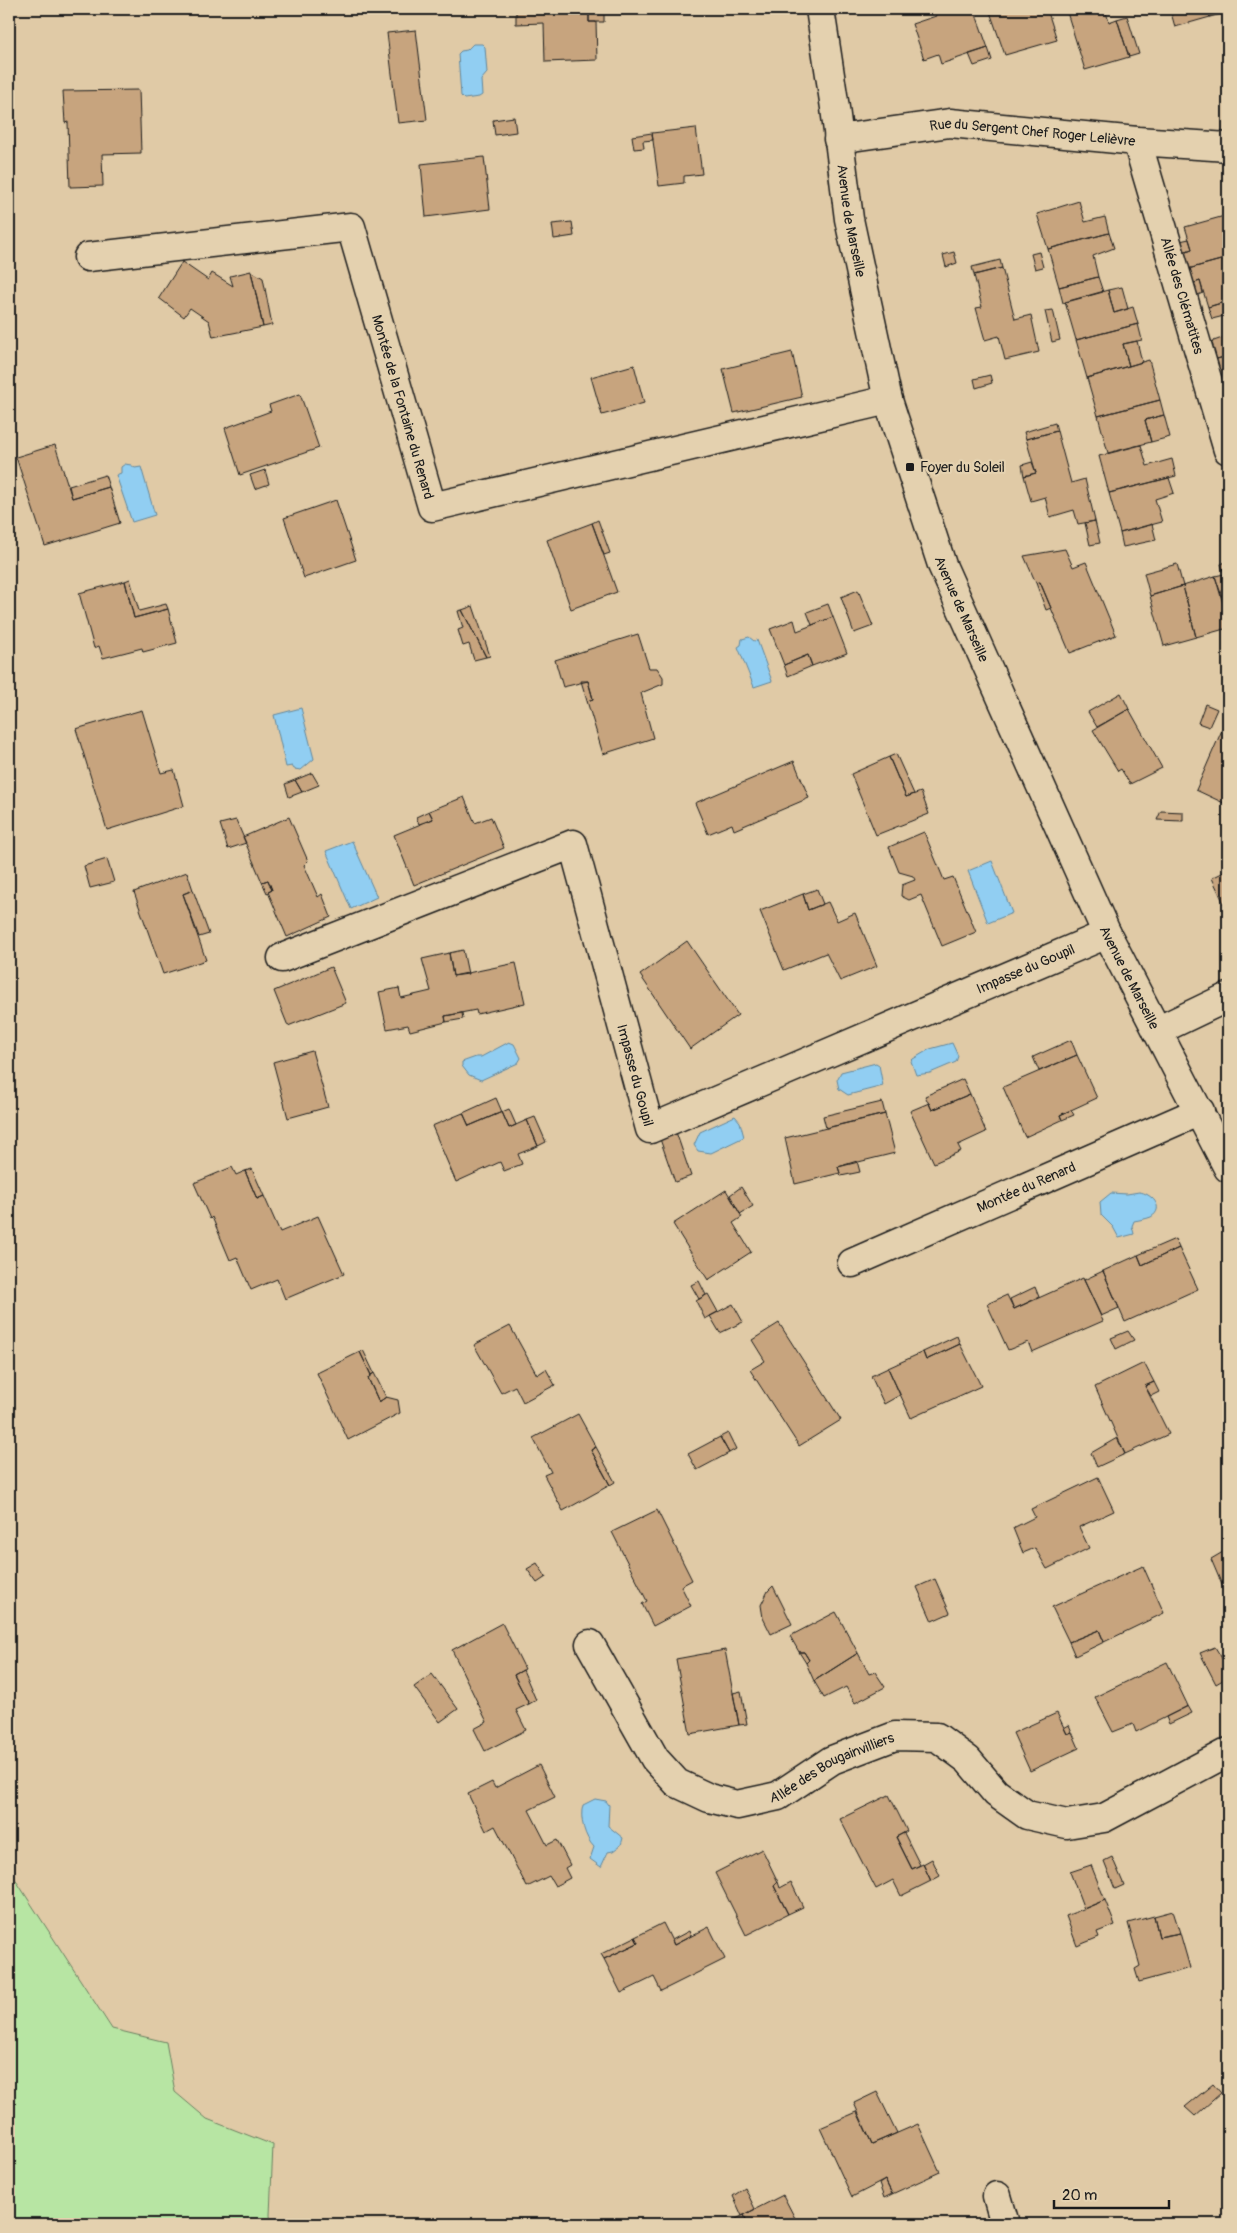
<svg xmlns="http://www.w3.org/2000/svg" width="1237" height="2233" font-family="Pangolin,sans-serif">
  <rect width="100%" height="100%" fill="#e0caa6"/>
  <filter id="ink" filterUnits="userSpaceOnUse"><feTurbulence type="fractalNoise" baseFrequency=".02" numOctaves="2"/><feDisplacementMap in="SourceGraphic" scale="10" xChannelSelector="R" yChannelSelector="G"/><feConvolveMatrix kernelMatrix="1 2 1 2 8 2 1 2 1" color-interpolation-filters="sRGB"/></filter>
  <g filter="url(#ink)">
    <!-- green -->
    <path fill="#b7e5a3" stroke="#6a8060" d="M9 1854 15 1879 112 2029 166 2042 175 2092 207 2119 273 2145 270 2215 271 2224H9Z"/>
    <!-- water -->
    <path fill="#91cef2" stroke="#62879c" d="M473 44H482L485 47 487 73 481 80 482 95 479 97 464 99 461 96 458 54 461 51 467 50Z
      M125 464 131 465 135 468 141 467 155 515 132 522 116 475 121 473V467Z
      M749 637 754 641 757 640 772 681 754 687 738 647 741 645 742 639Z
      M301 708 314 759 301 770 294 769 292 766 286 767 274 715Z
      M352 841 377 897 351 909 326 851Z
      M992 861 1012 913 988 923 968 871Z
      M509 1042 514 1044 521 1058 518 1063 481 1080 469 1075 462 1066V1062L476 1057H481Z
      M952 1043 958 1056 956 1062 930 1073 916 1075 911 1061 913 1059 930 1049Z
      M876 1063 879 1065 883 1086 848 1095 839 1089 837 1080 841 1072Z
      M735 1116 740 1122 744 1137 711 1153 698 1151 694 1145 700 1132Z
      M1139 1192C1151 1193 1166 1208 1151 1217 1146 1219 1139 1220 1134 1221L1132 1226 1134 1234 1119 1238 1113 1227 1101 1215 1100 1202 1111 1193 1127 1194Z
      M595 1799 606 1801 609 1805 608 1826 623 1838 621 1845 613 1851 608 1852 601 1867 590 1859 594 1847C585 1838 579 1818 583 1805Z"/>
    <!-- building -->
    <path fill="#c7a47e" stroke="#1c1c1c" d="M516 9H589V22H596L597 60 545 62 544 23 516 24Z
      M589 9H604V22H589Z
      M942 9H974L988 48 941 64 938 54 924 59 912 24 936 16 934 11Z
      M989 9H1047L1057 40 1005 55Z
      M1066 9H1105L1109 22 1117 19 1129 57 1085 70Z
      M1170 9H1208L1210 17 1175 27Z
      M1208 9H1228V12L1210 17Z
      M1127 16 1139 54 1129 57 1117 19Z
      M416 30 427 120 398 123 387 33Z
      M988 48 992 60 974 66 969 54Z
      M139 90 141 153 102 154 103 186 70 187 68 122 65 123 63 91Z
      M514 117 516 132 495 135 493 120Z
      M696 128 702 174 684 176V183L659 186 652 133Z
      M652 133 653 140 643 141 644 148 634 149 632 136Z
      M484 157 490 209 426 217 421 164Z
      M1079 201 1085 222 1105 217 1109 233 1048 249 1037 214Z
      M1228 215V258L1188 269 1183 252 1192 249 1185 227Z
      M572 222 574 236 554 239 552 224Z
      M1109 233 1114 248 1093 256 1098 277 1059 287 1048 249Z
      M1189 239 1192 249 1183 252 1180 241Z
      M954 252 957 263 946 267 943 255Z
      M1039 252 1043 267 1035 269 1031 254Z
      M1228 258V301L1208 307 1200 281 1192 284 1188 269Z
      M1000 260 1002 268 974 275 972 267Z
      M182 262 208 280 212 273 233 286 230 276 251 271 263 327 213 337 209 321 190 308 184 317 159 298Z
      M1002 268 1015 319 1031 315 1039 352 1005 360 999 336 985 340 976 308 982 307 974 275Z
      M251 271 263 278 272 325 263 327Z
      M1098 277 1103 292 1063 303 1059 287Z
      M1200 281 1203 293 1195 296 1192 284Z
      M1122 287 1128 309 1114 313 1108 290Z
      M1108 290 1114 313 1133 307 1138 324 1076 340 1065 302Z
      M1228 301V315L1212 319 1208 307Z
      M1053 310 1060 340 1052 342 1045 311Z
      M1228 315V332L1224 316Z
      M1138 324 1142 340 1123 344 1129 366 1087 378 1076 340Z
      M1228 336V356L1213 360 1208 343Z
      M1137 341 1142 362 1129 366 1123 344Z
      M792 352 802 397 734 413 723 369Z
      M1228 356V373L1217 377 1213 360Z
      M1149 360 1160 400 1098 416 1087 378Z
      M634 365 644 403 602 415 591 377Z
      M990 375 992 383 976 388 974 379Z
      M300 394 319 448 240 475 225 428 271 411 269 405Z
      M1160 400 1164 415 1145 420 1151 442 1108 453 1098 416Z
      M1164 415 1170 437 1151 442 1145 420Z
      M1055 423 1057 431 1026 439 1024 432Z
      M1057 431 1071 483 1085 479 1095 521 1078 524 1074 510 1050 517 1045 497 1031 501 1024 476 1036 473 1026 439Z
      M55 445 72 498 109 487 120 523 45 546 16 457Z
      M1141 445 1147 466 1172 459 1176 476 1109 493 1099 456Z
      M1032 462 1036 473 1024 476 1022 465Z
      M265 470 269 484 255 489 250 475Z
      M105 475 109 487 72 498 69 486Z
      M1169 478 1174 493 1155 499 1162 522 1120 533 1109 493Z
      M336 500 356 560 304 578 284 518Z
      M598 520 610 553 604 555 592 523Z
      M1095 521 1100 543 1090 545 1085 523Z
      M592 523 617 592 571 609 547 540Z
      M1152 524 1156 540 1123 547 1120 533Z
      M1065 549 1073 567 1086 562 1116 635 1070 653 1040 582 1036 583 1024 556Z
      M1228 561V589L1221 564Z
      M1177 564 1183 586 1150 596 1144 573Z
      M1224 574 1228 595 1222 597 1215 576Z
      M1215 576 1228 621V628L1196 637 1183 586Z
      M130 579 139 611 166 604 168 609 134 618 125 581Z
      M125 581 134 618 168 609 177 643 143 652 142 648 103 658 99 646 94 648 79 593Z
      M1040 582 1051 608 1046 610 1036 583Z
      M1183 586 1196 637 1164 646 1150 596Z
      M858 590 873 626 854 633 841 597Z
      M828 604 833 617 812 625 807 612Z
      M473 606 490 656 486 657 462 610Z
      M462 610 486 657 474 660 469 644 463 646 458 630 463 628 458 611Z
      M833 617 847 653 812 666 808 655 784 665 770 629 794 620 797 631Z
      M638 634 649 668H657L663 677V684L641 693 653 738 603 754 587 701 593 699 588 681 563 687 555 660Z
      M808 655 812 666 788 676 784 665Z
      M581 681H588L593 699 587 701Z
      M1121 693 1129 709 1097 727 1088 712Z
      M1205 704 1217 709 1209 727 1198 723Z
      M1129 709 1162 768 1130 784 1121 769 1118 771 1093 730Z
      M142 710 161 773 174 770 184 806 107 830 76 729Z
      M1222 730 1228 733V805L1196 790Z
      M896 754 914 794 906 797 889 757Z
      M889 757 906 797 921 792 929 814 876 835 851 774Z
      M794 761 809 798 734 830 732 824 708 834 695 803Z
      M312 773 319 785 302 792 295 780Z
      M295 780 302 792 289 797 285 784Z
      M464 797 475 823 491 817 504 848 414 885 394 835 433 819 429 811Z
      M429 811 433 819 419 824 416 817Z
      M1161 811 1183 812V821L1157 820Z
      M289 817 308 861 304 865 318 897 322 894 331 917 287 937 268 892 272 890 268 880 262 882 243 837Z
      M236 820 246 843 228 849 220 824Z
      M924 832 944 880 953 877 976 932 942 946 921 895 909 900 901 896 902 885 915 880 913 876 899 872 889 847Z
      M107 859 114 882 90 888 84 866Z
      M1228 870V912L1212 878Z
      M187 872 193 890 183 894 206 960 163 974 134 892Z
      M268 880 272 890 267 893 262 882Z
      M817 889 823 904 808 910 803 894Z
      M193 890 209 934 199 937 183 894Z
      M803 894 808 910 828 902 837 921 855 913 877 966 840 981 826 953 784 970 760 911Z
      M687 941 738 1015 690 1049 640 975Z
      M463 950 468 974 453 976 449 953Z
      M449 953 453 976 516 963 525 1003 477 1014 476 1010 445 1016 446 1022 410 1031 408 1025 387 1029 379 992 399 988 401 998 431 991 422 959Z
      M331 967 346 1003 288 1026 274 991Z
      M462 1013 463 1019 446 1022 445 1016Z
      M1071 1040 1077 1055 1039 1071 1033 1057Z
      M312 1051 328 1107 288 1118 273 1062Z
      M1077 1055 1097 1098 1060 1115 1062 1120 1025 1137 1003 1087Z
      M963 1079 970 1094 932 1110 925 1096Z
      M970 1094 986 1132 958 1145 961 1151 934 1163 910 1111 929 1103 932 1110Z
      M496 1098 502 1112 469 1126 463 1113Z
      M882 1102 885 1114 826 1128 823 1116Z
      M509 1109 516 1125 509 1128 502 1112Z
      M1071 1110 1074 1115 1062 1120 1060 1115Z
      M502 1112 509 1128 527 1120 538 1146 518 1154 522 1164 504 1171 500 1162 456 1182 432 1126 463 1113 469 1126Z
      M885 1114 895 1153 838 1167 840 1173 795 1184 785 1138Z
      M535 1117 546 1142 538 1146 527 1120Z
      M676 1132 691 1176 675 1182 660 1139Z
      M857 1161 860 1172 841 1176 838 1167Z
      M232 1167 236 1175 245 1171 257 1199 264 1196 280 1232 318 1216 344 1274 285 1299 277 1279 251 1290 237 1257 230 1260 212 1217 210 1219 194 1183Z
      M252 1169 264 1196 257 1199 245 1171Z
      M741 1187 753 1206 740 1214 730 1195Z
      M726 1190 742 1217 733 1223 751 1252 708 1280 673 1224Z
      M1175 1239 1179 1248 1142 1265 1138 1255Z
      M1179 1248 1198 1289 1125 1322 1103 1271 1138 1255 1142 1265Z
      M1103 1271 1119 1308 1101 1316 1084 1280Z
      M1083 1278 1103 1321 1032 1352 1028 1342 1008 1350 987 1304 1007 1295 1014 1309Z
      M699 1281 706 1295 699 1299 691 1285Z
      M1035 1287 1039 1297 1014 1309 1010 1299Z
      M708 1294 718 1312 705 1319 696 1301Z
      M733 1304 743 1322 720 1333 710 1316Z
      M779 1323 841 1420 799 1446 750 1370 765 1361 752 1340Z
      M510 1326 537 1375 546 1369 555 1385 523 1402 515 1386 501 1393 474 1345Z
      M1128 1331 1134 1340 1116 1349 1111 1338Z
      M957 1336 960 1344 926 1360 923 1352Z
      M960 1344 981 1386 911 1418 888 1368 923 1352 926 1360Z
      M363 1350 374 1373 371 1375 360 1352Z
      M360 1352 371 1375 368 1378 379 1402 386 1397 398 1400 400 1413 348 1440 317 1373Z
      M1144 1363 1154 1382 1145 1386 1169 1434 1125 1454 1095 1387Z
      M888 1368 900 1395 884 1404 871 1376Z
      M374 1373 386 1397 379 1402 368 1378Z
      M1154 1382 1159 1392 1151 1396 1145 1386Z
      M578 1414 596 1447 591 1450 610 1485 563 1511 544 1475 551 1472 533 1438Z
      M728 1433 736 1449 729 1453 720 1437Z
      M720 1437 729 1453 697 1470 688 1454Z
      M1117 1438 1125 1454 1097 1467 1091 1453Z
      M596 1447 615 1482 610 1485 591 1450Z
      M1098 1477 1114 1511 1079 1527 1089 1548 1047 1569 1035 1548 1023 1553 1013 1528 1035 1517 1031 1509Z
      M657 1510 692 1580 681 1586 691 1606 653 1626 642 1604 647 1601 612 1532Z
      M1228 1536V1543L1227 1544 1223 1538Z
      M1228 1549V1590L1225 1592 1211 1559Z
      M537 1563 546 1577 537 1583 527 1569Z
      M1143 1566 1164 1613 1104 1642 1099 1630 1069 1642 1052 1607Z
      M935 1579 950 1613 932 1621 917 1587Z
      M773 1586 792 1624 771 1634 763 1618 761 1605 768 1591Z
      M836 1612 858 1653 814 1681 806 1663 809 1660 804 1652H799L790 1636Z
      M502 1623 525 1669 514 1675 529 1704 516 1710 526 1730 485 1751 474 1729 487 1722 452 1650Z
      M1099 1630 1104 1642 1075 1656 1069 1642Z
      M1215 1647 1223 1660 1228 1658V1677L1216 1684 1200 1653Z
      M725 1650 739 1725 690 1734 676 1659Z
      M799 1652H804L809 1660 806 1663Z
      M858 1653 869 1674 875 1672 885 1687 855 1703 846 1687 824 1698 814 1681Z
      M1167 1662 1188 1706 1136 1732 1133 1724 1113 1732 1095 1697Z
      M523 1670 536 1700 529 1704 514 1675Z
      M432 1674 458 1709 440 1722 414 1687Z
      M741 1691 747 1724 739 1725 733 1693Z
      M1188 1706 1192 1713 1169 1724 1166 1717Z
      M1057 1713 1067 1734 1072 1732 1079 1748 1030 1771 1013 1733Z
      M1069 1725 1072 1732 1067 1734 1064 1728Z
      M539 1765 555 1797 529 1810 547 1845 557 1840 570 1865 565 1868 570 1878 555 1886 549 1876 527 1887 495 1826 486 1831 468 1794 492 1782 495 1788Z
      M889 1795 907 1831 896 1837 912 1869 923 1864 931 1881 901 1896 893 1880 876 1889 840 1819Z
      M904 1833 920 1865 912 1869 896 1837Z
      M762 1849 778 1882 774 1886 788 1914 746 1935 715 1873Z
      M1112 1857 1124 1885 1115 1889 1104 1861Z
      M932 1859 940 1876 931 1881 923 1864Z
      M1091 1865 1105 1900 1084 1909 1070 1872Z
      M778 1882 780 1888 791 1882 803 1907 788 1914 774 1886Z
      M1105 1900 1115 1925 1097 1932 1099 1937 1077 1946 1066 1916Z
      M1173 1911 1180 1933 1159 1937 1154 1916Z
      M1154 1916 1159 1937 1180 1933 1190 1968 1139 1982 1135 1969 1140 1966 1128 1923Z
      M663 1923 674 1945 709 1927 725 1959 661 1991 654 1977 621 1993 604 1959 638 1943 635 1937Z
      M689 1931 691 1936 674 1945 672 1940Z
      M635 1937 638 1943 604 1959 601 1954Z
      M1213 2084 1221 2093 1195 2116 1185 2107Z
      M877 2092 897 2133 872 2144 854 2103Z
      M857 2112 872 2144 918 2124 940 2172 892 2194 885 2180 852 2197 820 2128Z
      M885 2180 892 2194 884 2198 879 2184Z
      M745 2188 755 2209 742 2216 733 2196Z
      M783 2195 798 2224H748L744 2215Z
      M744 2215 748 2224H726Z"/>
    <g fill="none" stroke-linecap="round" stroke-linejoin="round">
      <!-- street casing -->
      <g stroke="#1c1c1c" stroke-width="31">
        <g id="street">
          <path id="s1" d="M838 139 950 123 1137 141 1228 147"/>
          <path id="s2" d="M1137 141 1228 450"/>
          <path id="s3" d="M88 257 351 227 432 507 888 400"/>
          <path id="s4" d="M282 958 573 844 650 1129 1107 934"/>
          <path d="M1157 1031 1228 997"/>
          <path id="s5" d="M852 1263 1200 1111"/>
          <path id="s6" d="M590 1644 655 1759 677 1783 709 1798 737 1805 778 1796 832 1760 895 1736 937 1737 968 1760 996 1793 1027 1815 1067 1824 1104 1818 1228 1752"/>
          <path d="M997 2196 1005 2224"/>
        </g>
      </g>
      <!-- secondary casing -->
      <g stroke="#1c1c1c" stroke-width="31">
        <g id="secondary">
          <path id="s7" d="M820 9 835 108 849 219 888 400 942 565 1107 934 1228 1168"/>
        </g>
      </g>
      <!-- street -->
      <use href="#street" stroke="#e4d1af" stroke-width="28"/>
      <!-- secondary -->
      <use href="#secondary" stroke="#e4d1af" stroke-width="28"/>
    </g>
  </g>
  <!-- markers -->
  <rect fill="#1c1c1c" stroke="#e4d1af" stroke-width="2" x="905" y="462" width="10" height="10" rx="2.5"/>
  <g text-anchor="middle" stroke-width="4.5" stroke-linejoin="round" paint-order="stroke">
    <!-- street labels -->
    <g font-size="14" fill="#1c1c1c" stroke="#e4d1af">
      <text dy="5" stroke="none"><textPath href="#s1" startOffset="196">Rue du Sergent Chef Roger Lelièvre</textPath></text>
      <text dy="5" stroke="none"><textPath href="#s7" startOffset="214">Avenue de Marseille</textPath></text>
      <text dy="5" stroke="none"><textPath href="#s2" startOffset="161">Allée des Clématites</textPath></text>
      <text dy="5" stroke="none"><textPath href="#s3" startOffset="452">Montée de la Fontaine du Renard</textPath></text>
      <text dy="5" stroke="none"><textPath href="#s7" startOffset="619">Avenue de Marseille</textPath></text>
      <text dy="5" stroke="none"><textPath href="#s4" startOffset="1016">Impasse du Goupil</textPath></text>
      <text dy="5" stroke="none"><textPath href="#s7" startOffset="1024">Avenue de Marseille</textPath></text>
      <text dy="5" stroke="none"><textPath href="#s4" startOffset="552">Impasse du Goupil</textPath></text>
      <text dy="5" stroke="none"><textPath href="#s5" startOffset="190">Montée du Renard</textPath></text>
      <text dy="5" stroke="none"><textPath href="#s6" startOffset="332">Allée des Bougainvilliers</textPath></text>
    </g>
    <!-- poi labels -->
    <g font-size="14" fill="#1c1c1c" stroke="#e4d1af" text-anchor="start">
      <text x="920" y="472">Foyer du Soleil</text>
    </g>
  </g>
  <!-- margin -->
  <rect width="1237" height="2233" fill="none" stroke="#e4d1af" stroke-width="30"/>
  <rect x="15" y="15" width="1207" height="2203" fill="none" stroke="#1c1c1c" stroke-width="2" filter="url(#ink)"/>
  <!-- scale -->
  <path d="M1054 2200v8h115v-8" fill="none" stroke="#1c1c1c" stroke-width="2.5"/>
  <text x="1062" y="2200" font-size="15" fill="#1c1c1c" stroke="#e4d1af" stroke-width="4" paint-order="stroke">20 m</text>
</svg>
